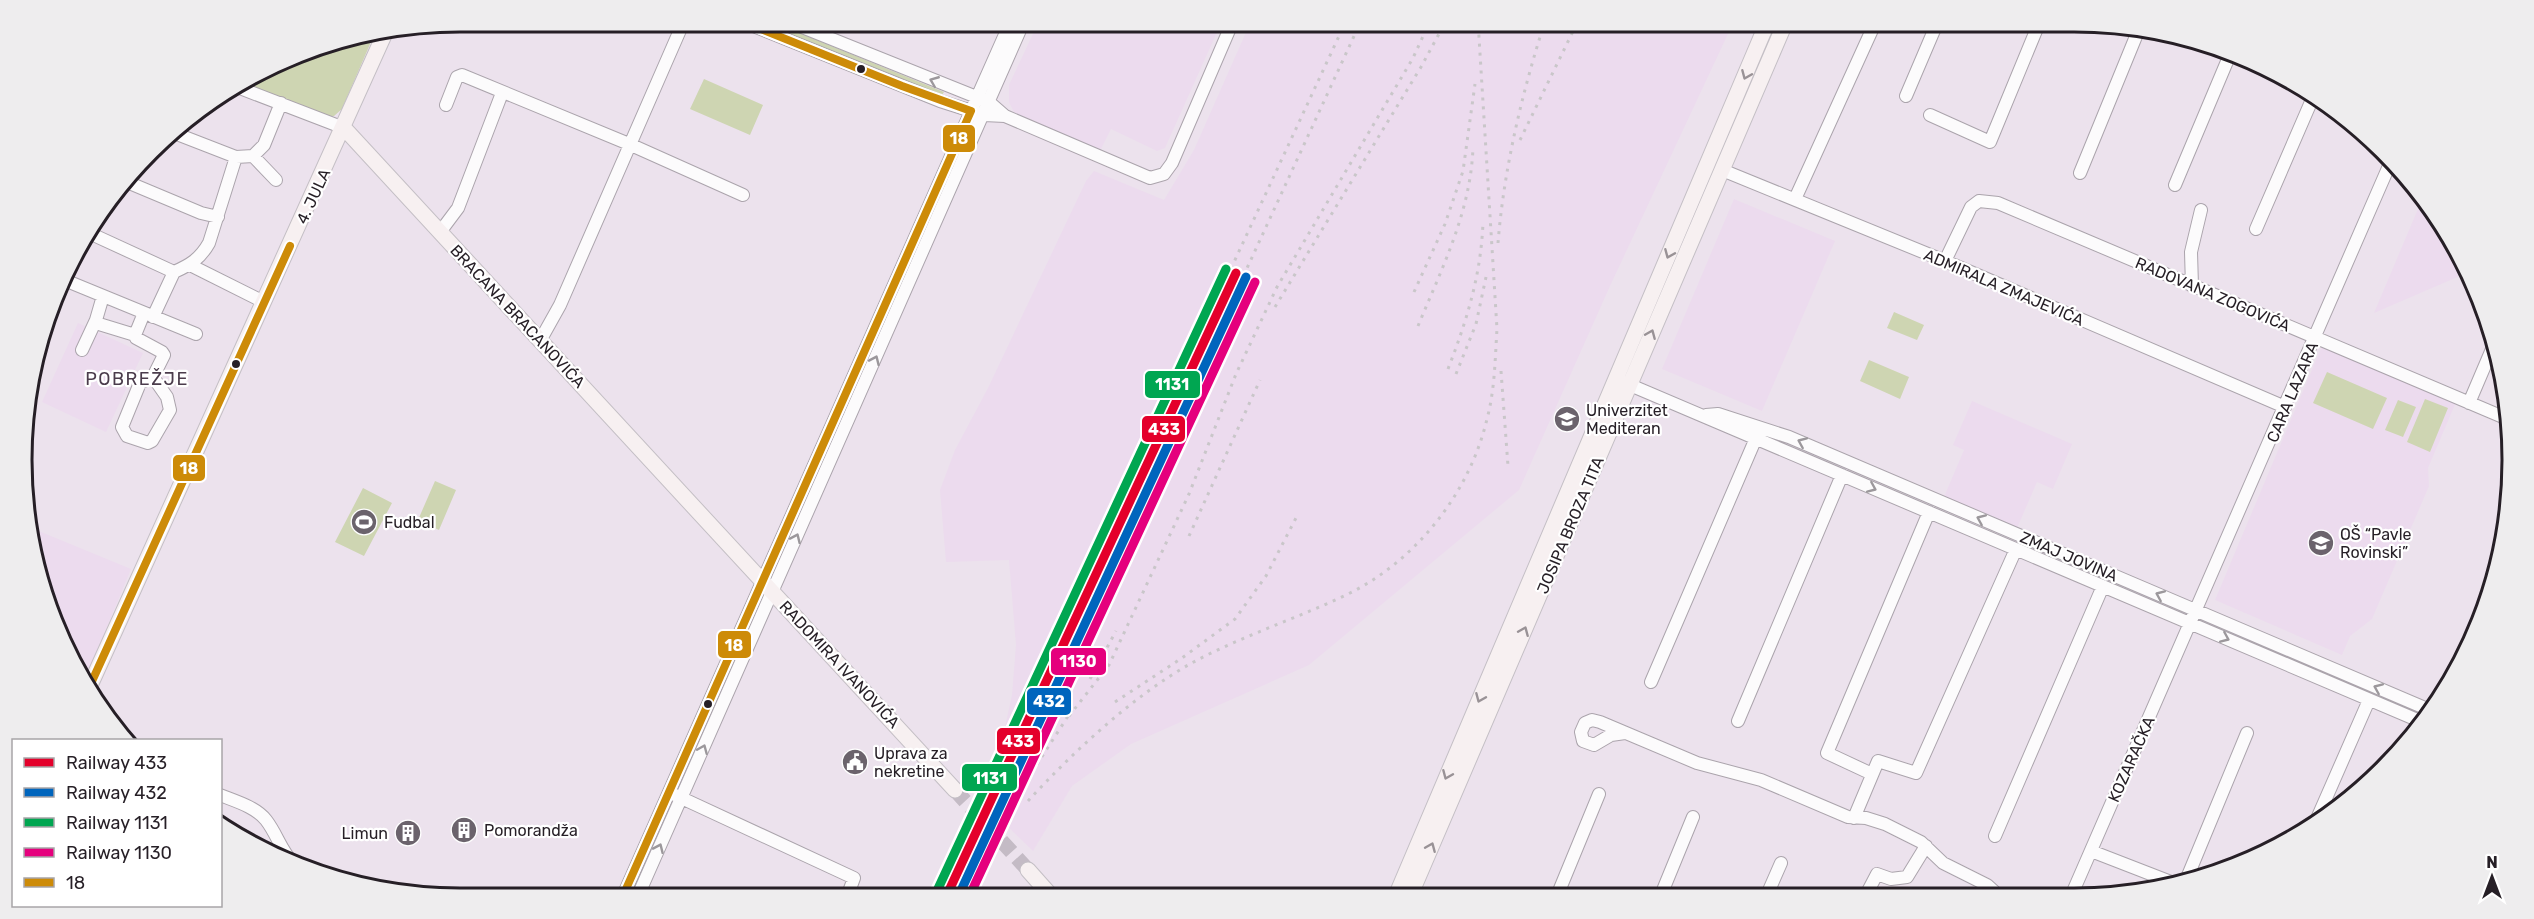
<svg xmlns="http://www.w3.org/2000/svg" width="2534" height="919" font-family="Rubik,sans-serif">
  <rect width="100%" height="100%" fill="#ece2ed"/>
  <!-- built -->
  <path fill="#ecdbee" d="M1039 21H1222L1165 148 1157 151 1111 129 1100 151 1014 112 1009 102V85Z
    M1251 21H1734L1610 286 1519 490 1309 665 1131 744 1072 786 1033 851 976 796 1003 736 1012 695 1016 645 1009 560 946 562 940 490 955 450 988 388 1086 181 1094 171 1164 200 1194 150Z
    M2423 197 2454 241 2469 272 2374 313Z
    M1734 199 1835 241 1762 411 1662 369Z
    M78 323 143 353 106 432 42 402Z
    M2322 346 2456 402 2428 468 2429 486 2372 619 2350 636 2342 655 2215 600Z
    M1972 401 2072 444 2053 489 2037 482 2017 528 1944 497 1964 450 1953 445Z
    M29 527 131 569 84 683 54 627 29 545Z"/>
  <!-- green -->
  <path fill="#ced5b2" d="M780 25 944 92 942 95 778 31Z
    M374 35 342 109 334 116H321L235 83 318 44Z
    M704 79 763 105 750 135 690 109Z
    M1894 312 1924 325 1917 340 1887 328Z
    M1869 360 1909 377 1900 399 1860 381Z
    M2327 372 2387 398 2373 429 2313 403Z
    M2425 399 2448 408 2430 452 2407 442Z
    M2398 400 2416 407 2403 437 2385 430Z
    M435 481 456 490 439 530 418 520Z
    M363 488 392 503 364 556 335 542Z"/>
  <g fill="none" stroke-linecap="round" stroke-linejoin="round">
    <!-- major-tunnel -->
    <path stroke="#c4bbc5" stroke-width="15" stroke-dasharray="15 8" stroke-linecap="butt" d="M955 790 1028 870"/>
    <!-- minor casing -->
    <g stroke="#aba4ac" stroke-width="14">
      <path id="minor" d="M741 21 940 101 984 115 1005 116 1150 178 1164 174 1172 163 1233 21
        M787 21 989 102 1005 116
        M232 85 344 128
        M1906 96 1938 21
        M446 105 457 77 462 75 629 144 743 195
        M1930 115 1990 142 2040 21
        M169 131 236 157 253 156 264 145 281 103
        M253 156 276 180
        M1722 170 1945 261 2285 407
        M2080 173 2139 29
        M127 182 201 213 218 217
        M2175 185 2231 52
        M1795 199 1876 21
        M2256 229 2314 95
        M87 232 174 272
        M440 232 458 208 502 93
        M1945 261 1971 207 1979 201 1998 203 2510 420
        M190 265 264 302
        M62 279 196 334
        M2192 286 2191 252 2201 210
        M103 296 96 320 99 324 135 335
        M144 313 135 335 136 338 162 352 164 355 153 377 167 397 170 410 152 441 148 443 127 436 122 427 140 383 153 377
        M153 317 174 272C190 265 200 259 209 243L236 157
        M541 339 560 305 684 21
        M82 350 96 320
        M1623 382 2422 722
        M2469 403 2495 342
        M1706 415 1718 414 1789 437 2432 711
        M1651 682 1759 431
        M1738 721 1842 475
        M1625 733 1611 735 1594 745 1583 741 1581 732 1585 723 1592 720 1600 722 1697 763 1761 780 1848 817 1866 818 1885 824 1921 842 1943 863 1987 885 1998 895
        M1872 774 1827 753 1929 512
        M220 795C235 801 256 807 266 820 277 834 281 851 294 864
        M675 795 854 878 847 897
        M1854 818 1878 761 1916 773 2016 549
        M2316 821 2369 700
        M1995 836 2103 586
        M2091 851 2171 882
        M2187 878 2247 733
        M2072 894 2392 159
        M1661 895 1693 817
        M1767 895 1781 863
        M1866 895 1877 874 1891 879 1907 877 1926 846
        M1557 896 1599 794
        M622 898 1011 21
        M637 898 1024 21"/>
    </g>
    <!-- major casing -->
    <g stroke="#c4bfc5" stroke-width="17">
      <path id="major" d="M344 128 955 790
        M88 690 385 33
        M1028 870 1052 897
        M1396 896 1768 21
        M1410 896 1786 21"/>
    </g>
    <!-- minor -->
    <use href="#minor" stroke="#fcfbfc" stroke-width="12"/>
    <!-- major -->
    <use href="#major" stroke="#f7f0f1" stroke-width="15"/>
    <!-- rail -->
    <path stroke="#c9c6c9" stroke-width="3" stroke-dasharray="3 6" stroke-linecap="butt" d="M1520 140 1578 21
      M1498 243C1504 168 1522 93 1545 21
      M1414 292 1445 224 1463 171 1475 84
      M1275 307 1421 67 1446 21
      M1418 326C1442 268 1471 211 1473 147
      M1448 369C1467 320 1481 275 1483 222
      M1501 371 1508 466
      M1456 374 1476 324 1486 277
      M1189 536 1260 380
      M1090 679 1116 631
      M1115 702 1182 658 1235 619 1266 576 1297 516
      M1069 716 1109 665 1189 494 1236 374 1277 287 1413 58 1430 21
      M1032 772 1072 710
      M1028 801C1072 753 1133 696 1190 664 1239 637 1293 620 1344 596 1414 563 1469 495 1487 419 1495 389 1495 359 1497 329L1478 21
      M939 897 1346 21
      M957 897 1361 21"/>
    <!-- bus-1 casing -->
    <g stroke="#fff" stroke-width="12">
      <path id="bus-1" d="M88 690 290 246
        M622 898 971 111 902 86 741 21"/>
    </g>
    <!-- bus-1 -->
    <use href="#bus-1" stroke="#cd8b08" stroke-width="8"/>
    <!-- rail-1 casing -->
    <g stroke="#fff" stroke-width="14">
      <path id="rail-1" d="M946 897 1236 273"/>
    </g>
    <!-- rail-2 casing -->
    <g stroke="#fff" stroke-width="14">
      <path id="rail-2" d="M958 897 1246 277"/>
    </g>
    <!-- rail-3 casing -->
    <g stroke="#fff" stroke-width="14">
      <path id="rail-3" d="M936 893 1226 269"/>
    </g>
    <!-- rail-4 casing -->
    <g stroke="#fff" stroke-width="14">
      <path id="rail-4" d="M969 897 1255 282"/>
    </g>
    <!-- rail-1 -->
    <use href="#rail-1" stroke="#e4002b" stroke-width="9"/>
    <!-- rail-2 -->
    <use href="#rail-2" stroke="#0065bd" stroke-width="9"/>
    <!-- rail-3 -->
    <use href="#rail-3" stroke="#00a651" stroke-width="9"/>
    <!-- rail-4 -->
    <use href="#rail-4" stroke="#e5007d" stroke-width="9"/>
  </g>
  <!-- one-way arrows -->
  <defs><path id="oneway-chevron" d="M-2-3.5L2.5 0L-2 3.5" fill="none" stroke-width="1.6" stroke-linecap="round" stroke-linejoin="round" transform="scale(1.5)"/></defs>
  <g stroke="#999296">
    <use href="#oneway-chevron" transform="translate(1746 75) rotate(113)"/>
    <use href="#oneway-chevron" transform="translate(1669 254) rotate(113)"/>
    <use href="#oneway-chevron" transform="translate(1651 334) rotate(-67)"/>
    <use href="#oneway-chevron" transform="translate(1524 631) rotate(-67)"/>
    <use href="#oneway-chevron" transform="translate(1480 698) rotate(113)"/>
    <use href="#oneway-chevron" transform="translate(1447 775) rotate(113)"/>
    <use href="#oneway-chevron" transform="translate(1431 847) rotate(-67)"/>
  </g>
  <g stroke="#9c989c">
    <use href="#oneway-chevron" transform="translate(934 81) rotate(-158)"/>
    <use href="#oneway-chevron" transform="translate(875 360) rotate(-66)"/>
    <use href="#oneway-chevron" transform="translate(1802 442) rotate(-157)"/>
    <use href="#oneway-chevron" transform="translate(1872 488) rotate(23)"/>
    <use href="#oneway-chevron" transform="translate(1981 519) rotate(-157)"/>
    <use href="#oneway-chevron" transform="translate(796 538) rotate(-66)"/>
    <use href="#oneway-chevron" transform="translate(2160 595) rotate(-157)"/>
    <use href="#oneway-chevron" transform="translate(2225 638) rotate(23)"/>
    <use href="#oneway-chevron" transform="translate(2378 688) rotate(-157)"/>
    <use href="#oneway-chevron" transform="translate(703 749) rotate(-67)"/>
    <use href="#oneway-chevron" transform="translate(659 848) rotate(-66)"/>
  </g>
  <!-- icons -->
  <defs>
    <g id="university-disc" transform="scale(1.35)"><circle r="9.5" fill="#6b636c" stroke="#fff"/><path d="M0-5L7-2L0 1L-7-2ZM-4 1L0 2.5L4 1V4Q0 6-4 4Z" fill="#fff"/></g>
    <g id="stadium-disc" transform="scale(1.35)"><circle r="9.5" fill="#6b636c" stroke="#fff"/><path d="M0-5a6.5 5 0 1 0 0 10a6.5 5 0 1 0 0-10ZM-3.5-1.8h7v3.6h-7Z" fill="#fff"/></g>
    <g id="school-disc" transform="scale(1.35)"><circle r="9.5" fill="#6b636c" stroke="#fff"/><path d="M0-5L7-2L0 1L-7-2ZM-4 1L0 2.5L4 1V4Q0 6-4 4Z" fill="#fff"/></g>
    <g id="civic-disc" transform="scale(1.35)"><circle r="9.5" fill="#6b636c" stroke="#fff"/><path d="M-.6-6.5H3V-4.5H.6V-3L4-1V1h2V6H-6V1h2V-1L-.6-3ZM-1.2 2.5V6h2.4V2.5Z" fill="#fff"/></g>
    <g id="building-disc" transform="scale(1.35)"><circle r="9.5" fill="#6b636c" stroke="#fff"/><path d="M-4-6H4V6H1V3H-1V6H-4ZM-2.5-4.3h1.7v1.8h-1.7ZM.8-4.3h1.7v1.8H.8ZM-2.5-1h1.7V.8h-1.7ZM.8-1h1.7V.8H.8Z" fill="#fff"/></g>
  </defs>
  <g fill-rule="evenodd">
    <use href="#university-disc" x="1567" y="419"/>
    <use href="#stadium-disc" x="364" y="522"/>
    <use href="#school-disc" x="2321" y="543"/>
    <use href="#civic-disc" x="855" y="762"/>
    <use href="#building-disc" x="464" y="830"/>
    <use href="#building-disc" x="408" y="833"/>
  </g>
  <!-- markers -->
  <g fill="#261f26" stroke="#fff" stroke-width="2">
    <circle cx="861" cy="69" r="5"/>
    <circle cx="236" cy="364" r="5"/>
    <circle cx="708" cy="704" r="5"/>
  </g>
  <g text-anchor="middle" stroke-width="4.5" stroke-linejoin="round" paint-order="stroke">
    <!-- street labels -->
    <g font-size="16" fill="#261f26" stroke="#fff">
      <text transform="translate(313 196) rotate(-65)" y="6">4. JULA</text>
      <text transform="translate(2004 287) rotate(23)" y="6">ADMIRALA ZMAJEVIĆA</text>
      <text transform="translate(2213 294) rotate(23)" y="6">RADOVANA ZOGOVIĆA</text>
      <text transform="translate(518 316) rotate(47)" y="6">BRACANA BRACANOVIĆA</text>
      <text transform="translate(2292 392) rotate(-67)" y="6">CARA LAZARA</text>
      <text transform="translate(1570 525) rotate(-67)" y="6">JOSIPA BROZA TITA</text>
      <text transform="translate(2069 556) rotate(23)" y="6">ZMAJ JOVINA</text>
      <text transform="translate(840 664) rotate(47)" y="6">RADOMIRA IVANOVIĆA</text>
      <text transform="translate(2131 759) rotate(-66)" y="6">KOZARAČKA</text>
    </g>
    <!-- poi labels -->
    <g font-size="16" fill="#261f26" stroke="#fff" text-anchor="start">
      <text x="1586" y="416">Univerzitet<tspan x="1586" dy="18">Mediteran</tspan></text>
      <text x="384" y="528">Fudbal</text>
      <text x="2340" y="540">OŠ “Pavle<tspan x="2340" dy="18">Rovinski”</tspan></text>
      <text x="874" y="759">Uprava za<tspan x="874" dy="18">nekretine</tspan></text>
      <text x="484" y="836">Pomorandža</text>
      <text x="388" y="839" text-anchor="end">Limun</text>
    </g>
    <!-- neighbourhood labels -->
    <g font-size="18" letter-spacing="1.5" fill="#4b3c4c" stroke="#fff">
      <text x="137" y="385">POBREŽJE</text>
    </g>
  </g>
  <!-- crop -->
  <path d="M0 0H2534V919H0ZM460 32H2074A428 428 0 0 1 2502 460V460A428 428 0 0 1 2074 888H460A428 428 0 0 1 32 460V460A428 428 0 0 1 460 32Z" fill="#eeedee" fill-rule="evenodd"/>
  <path fill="none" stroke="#261f26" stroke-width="3" d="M460 32H2074A428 428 0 0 1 2502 460V460A428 428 0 0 1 2074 888H460A428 428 0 0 1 32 460V460A428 428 0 0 1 460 32Z"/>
  <g stroke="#fff" stroke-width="2">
    <rect x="942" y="124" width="34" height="29" rx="6" fill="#cd8b08"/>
    <rect x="1144" y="370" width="57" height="29" rx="6" fill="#00a651"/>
    <rect x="1141" y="415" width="45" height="28" rx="6" fill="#e4002b"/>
    <rect x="172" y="454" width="34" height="28" rx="6" fill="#cd8b08"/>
    <rect x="717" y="630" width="35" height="29" rx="6" fill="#cd8b08"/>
    <rect x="1050" y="647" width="57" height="29" rx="6" fill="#e5007d"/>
    <rect x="1026" y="687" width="46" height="29" rx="6" fill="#0065bd"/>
    <rect x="996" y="727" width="45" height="28" rx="6" fill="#e4002b"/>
    <rect x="961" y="763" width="57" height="29" rx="6" fill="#00a651"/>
  </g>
  <g font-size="16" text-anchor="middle" font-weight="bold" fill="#fff">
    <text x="959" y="144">18</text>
    <text x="1172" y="390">1131</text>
    <text x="1164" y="435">433</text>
    <text x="189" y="474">18</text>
    <text x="734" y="651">18</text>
    <text x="1078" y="667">1130</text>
    <text x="1049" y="707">432</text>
    <text x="1018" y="747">433</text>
    <text x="990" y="784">1131</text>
  </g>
  <!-- legend -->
  <rect x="12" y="739" width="210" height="168" fill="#ffffff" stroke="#a8a5a8" stroke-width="1.5"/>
  <rect x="24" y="758" width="30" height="9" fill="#e4002b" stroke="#a8a5a8" stroke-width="1.5"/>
  <text x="66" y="769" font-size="18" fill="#261f26">Railway 433</text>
  <rect x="24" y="788" width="30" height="9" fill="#0065bd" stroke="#a8a5a8" stroke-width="1.5"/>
  <text x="66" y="799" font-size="18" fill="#261f26">Railway 432</text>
  <rect x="24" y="818" width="30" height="9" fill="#00a651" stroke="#a8a5a8" stroke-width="1.5"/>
  <text x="66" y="829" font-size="18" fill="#261f26">Railway 1131</text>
  <rect x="24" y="848" width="30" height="9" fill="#e5007d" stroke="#a8a5a8" stroke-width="1.5"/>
  <text x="66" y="859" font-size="18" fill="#261f26">Railway 1130</text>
  <rect x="24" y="878" width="30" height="9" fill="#cd8b08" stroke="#a8a5a8" stroke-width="1.5"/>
  <text x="66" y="889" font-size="18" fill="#261f26">18</text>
  <!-- north arrow -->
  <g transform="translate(2492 877)" stroke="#ffffff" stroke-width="4.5" paint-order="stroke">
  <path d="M0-4.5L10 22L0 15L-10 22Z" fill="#261f26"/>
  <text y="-9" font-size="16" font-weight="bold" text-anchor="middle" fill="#261f26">N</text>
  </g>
</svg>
